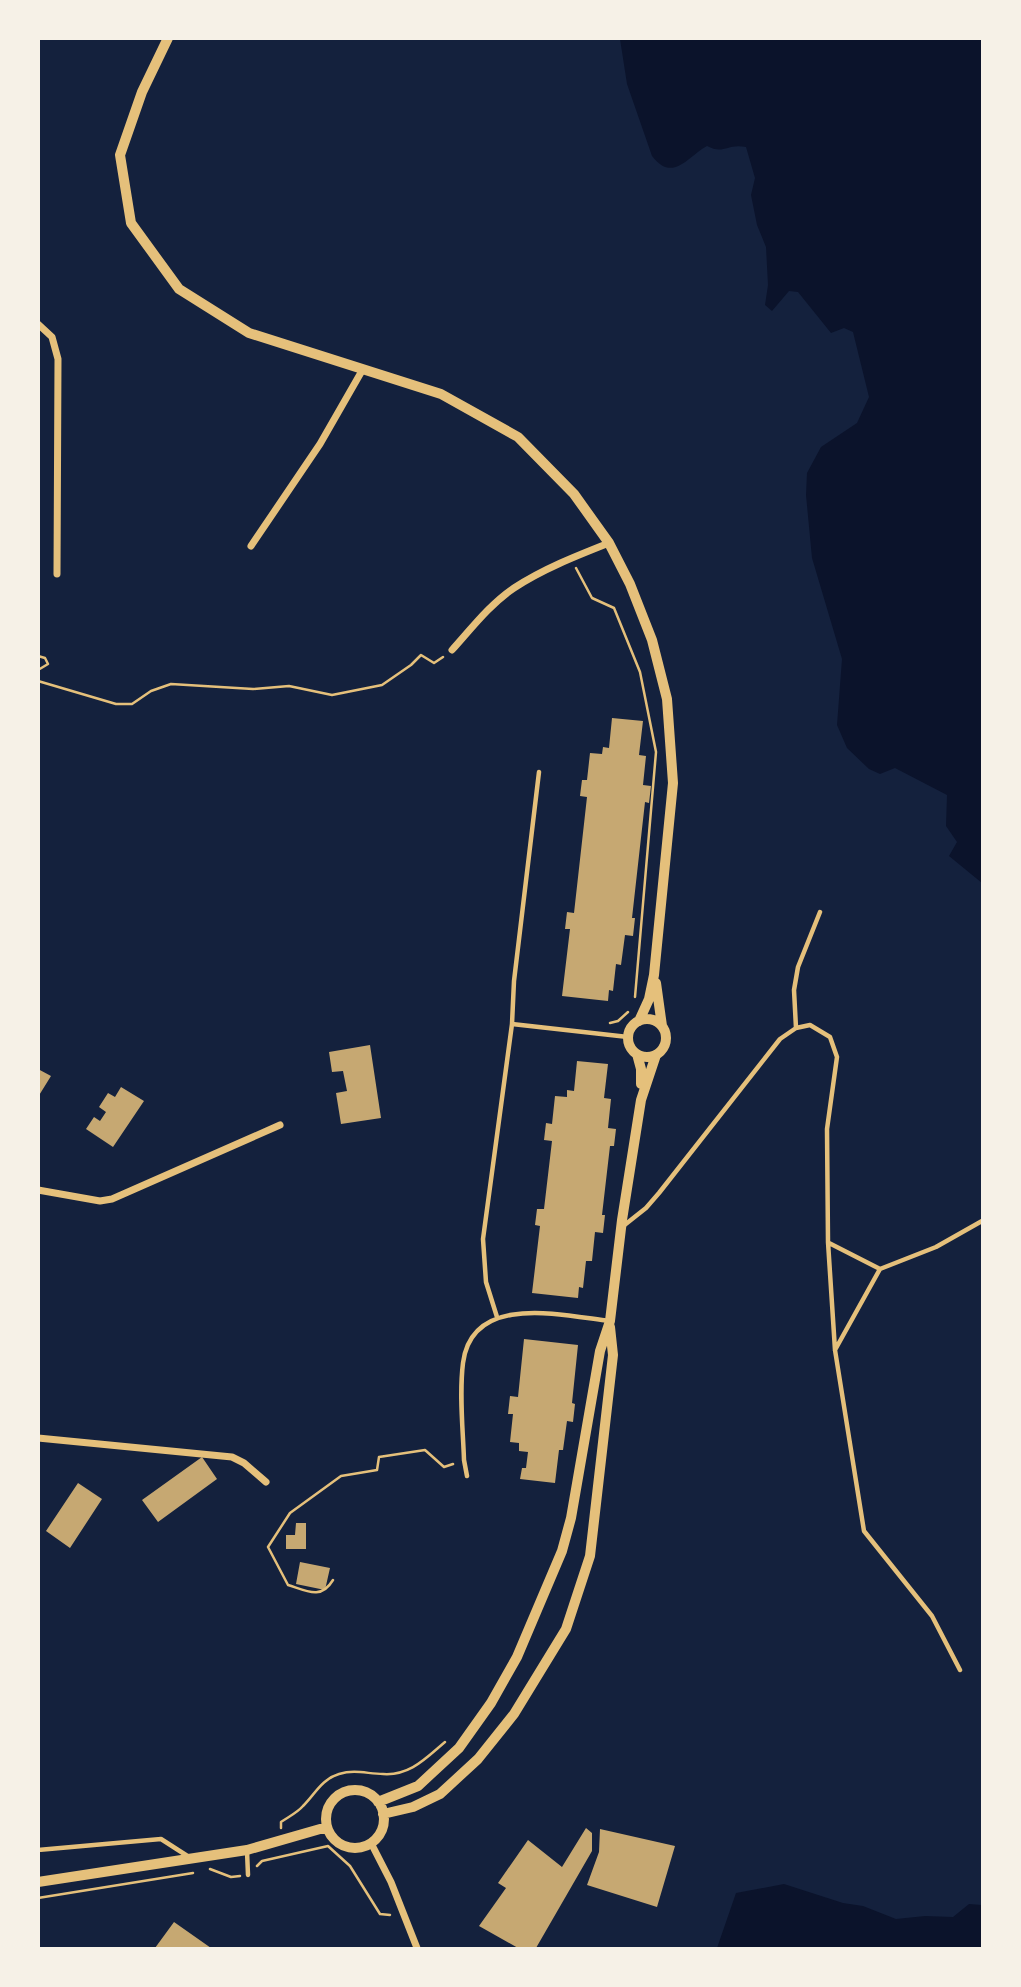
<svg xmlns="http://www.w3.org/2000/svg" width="1021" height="1987" font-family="Poppins,sans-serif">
  <rect width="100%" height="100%" fill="#14213d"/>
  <!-- water -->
  <path fill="#0b132b" d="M620 39H982V883L949 856 957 842 946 826 947 795 895 768 880 774 869 769 847 748 837 725 842 659 812 558 806 495 807 473 821 447 857 423 869 397 853 332 844 328 831 333 798 292 789 291 772 311 765 305 768 285 766 247 757 225 751 195 755 178 746 147C727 143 724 155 707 146 687 157 673 183 652 156L627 84Z
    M784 1884 843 1903 863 1906 896 1919 925 1916 953 1917 969 1904 982 1905V1948H717L736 1893Z"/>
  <!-- building -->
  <path fill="#c6a872" d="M612 718 643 721 639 755 646 756 643 785 651 786 649 803 645 802 632 918H635L633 936 625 935 621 965 616 964 613 991 609 990 608 1001 562 996 570 929H565L567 912 574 913 587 797 580 796 582 780H587L590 753 602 754 603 747 609 748Z
    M370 1045 381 1118 341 1124 336 1093 347 1091 343 1071 332 1072 329 1052Z
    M577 1061 608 1064 604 1098 611 1099 608 1128 616 1129 614 1146H610L602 1215H605L603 1233 595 1232 592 1261H586L583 1288 579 1287 578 1298 532 1293 540 1226 535 1225 537 1209H544L552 1141 544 1140 546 1123 552 1124 555 1096 567 1097V1090L574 1091Z
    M38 1069 51 1076 38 1097Z
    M121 1087 144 1101 113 1147 86 1129 94 1117 100 1121 106 1112 99 1107 108 1093 115 1097Z
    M524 1339 578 1345 572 1403 575 1404 573 1422 567 1421 563 1450H559L555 1483 520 1479 522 1468H526L528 1452 519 1451V1443L510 1442 513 1414H508L510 1396 518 1397Z
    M202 1457 217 1479 158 1522 142 1500Z
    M78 1483 102 1499 70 1548 46 1531Z
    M296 1523H306V1549H286V1535H295Z
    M300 1562 330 1568 325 1590 296 1584Z
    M586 1828 592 1833V1851L536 1948H518L479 1926 506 1888 498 1883 528 1840 562 1867Z
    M600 1829 675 1846 657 1907 587 1885 599 1852Z
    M174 1922 211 1948H155Z"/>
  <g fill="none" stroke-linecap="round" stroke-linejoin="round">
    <!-- path -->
    <path stroke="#e5c07b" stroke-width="2.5" d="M576 568 592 598 614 608 640 672 656 752 635 997
      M38 656 45 658 48 664 38 670
      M38 681 116 704H132L151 691 171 684 253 689 289 686 332 695 382 685 411 665 421 655 434 663 443 657
      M610 1023 618 1021 628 1012
      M333 1580C321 1600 307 1591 288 1585L268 1547 290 1513 341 1476 377 1470 379 1457 425 1450 444 1467 453 1464
      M281 1828V1822C288 1817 297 1813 303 1806 315 1794 322 1779 339 1774 355 1769 368 1774 383 1774 410 1776 426 1758 445 1742
      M257 1866 262 1861 328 1846 350 1866 380 1914 390 1915
      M210 1869 231 1877 240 1876
      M38 1898 193 1873"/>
    <!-- service -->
    <path stroke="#e5c07b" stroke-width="4.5" d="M512 1024 628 1037
      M796 1028 794 990 798 967 820 912
      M622 1227 646 1208 659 1193 780 1039 796 1028 810 1025 830 1037 837 1057 827 1129 828 1242 835 1350 864 1531 932 1616 960 1670
      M829 1243 880 1269 936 1247 982 1221
      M497 1317 486 1282 483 1239 512 1024 514 981 539 772
      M835 1350 880 1269
      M467 1476 464 1460C463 1429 459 1395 463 1363 472 1293 561 1315 609 1321
      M38 1850 161 1839 189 1857
      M247 1851 248 1875"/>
    <!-- minor -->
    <path stroke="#e5c07b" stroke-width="7" d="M38 324 52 337 58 359 57 574
      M251 546 320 444 363 369
      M452 650C471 629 490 604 514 588 543 569 576 556 609 543
      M38 1190 100 1201 112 1199 280 1125
      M38 1438 232 1457 244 1463 266 1482
      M371 1843 391 1882 417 1948"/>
    <!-- tertiary -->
    <path stroke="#e5c07b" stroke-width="10" d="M168 38 142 92 120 155 131 223 179 289 249 333 441 394 518 437 574 494 609 543 630 584 652 640 667 699 673 783 654 975 649 999 639 1021
      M656 983 662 1026
      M628 1038a19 19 0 1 1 38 0a19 19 0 1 1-38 0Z
      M637 1054 641 1069V1084
      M326 1819a29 29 0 1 1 58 0a29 29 0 1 1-58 0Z
      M378 1802 418 1786 459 1748 491 1703 517 1657 562 1551 571 1518 600 1351 610 1321 622 1220 641 1100 656 1055
      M383 1814 413 1807 440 1794 478 1759 514 1714 566 1629 590 1556 613 1355 610 1327
      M38 1882 247 1850 327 1827"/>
  </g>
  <!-- border -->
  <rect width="1021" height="1987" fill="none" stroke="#f6f1e7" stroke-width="80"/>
</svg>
